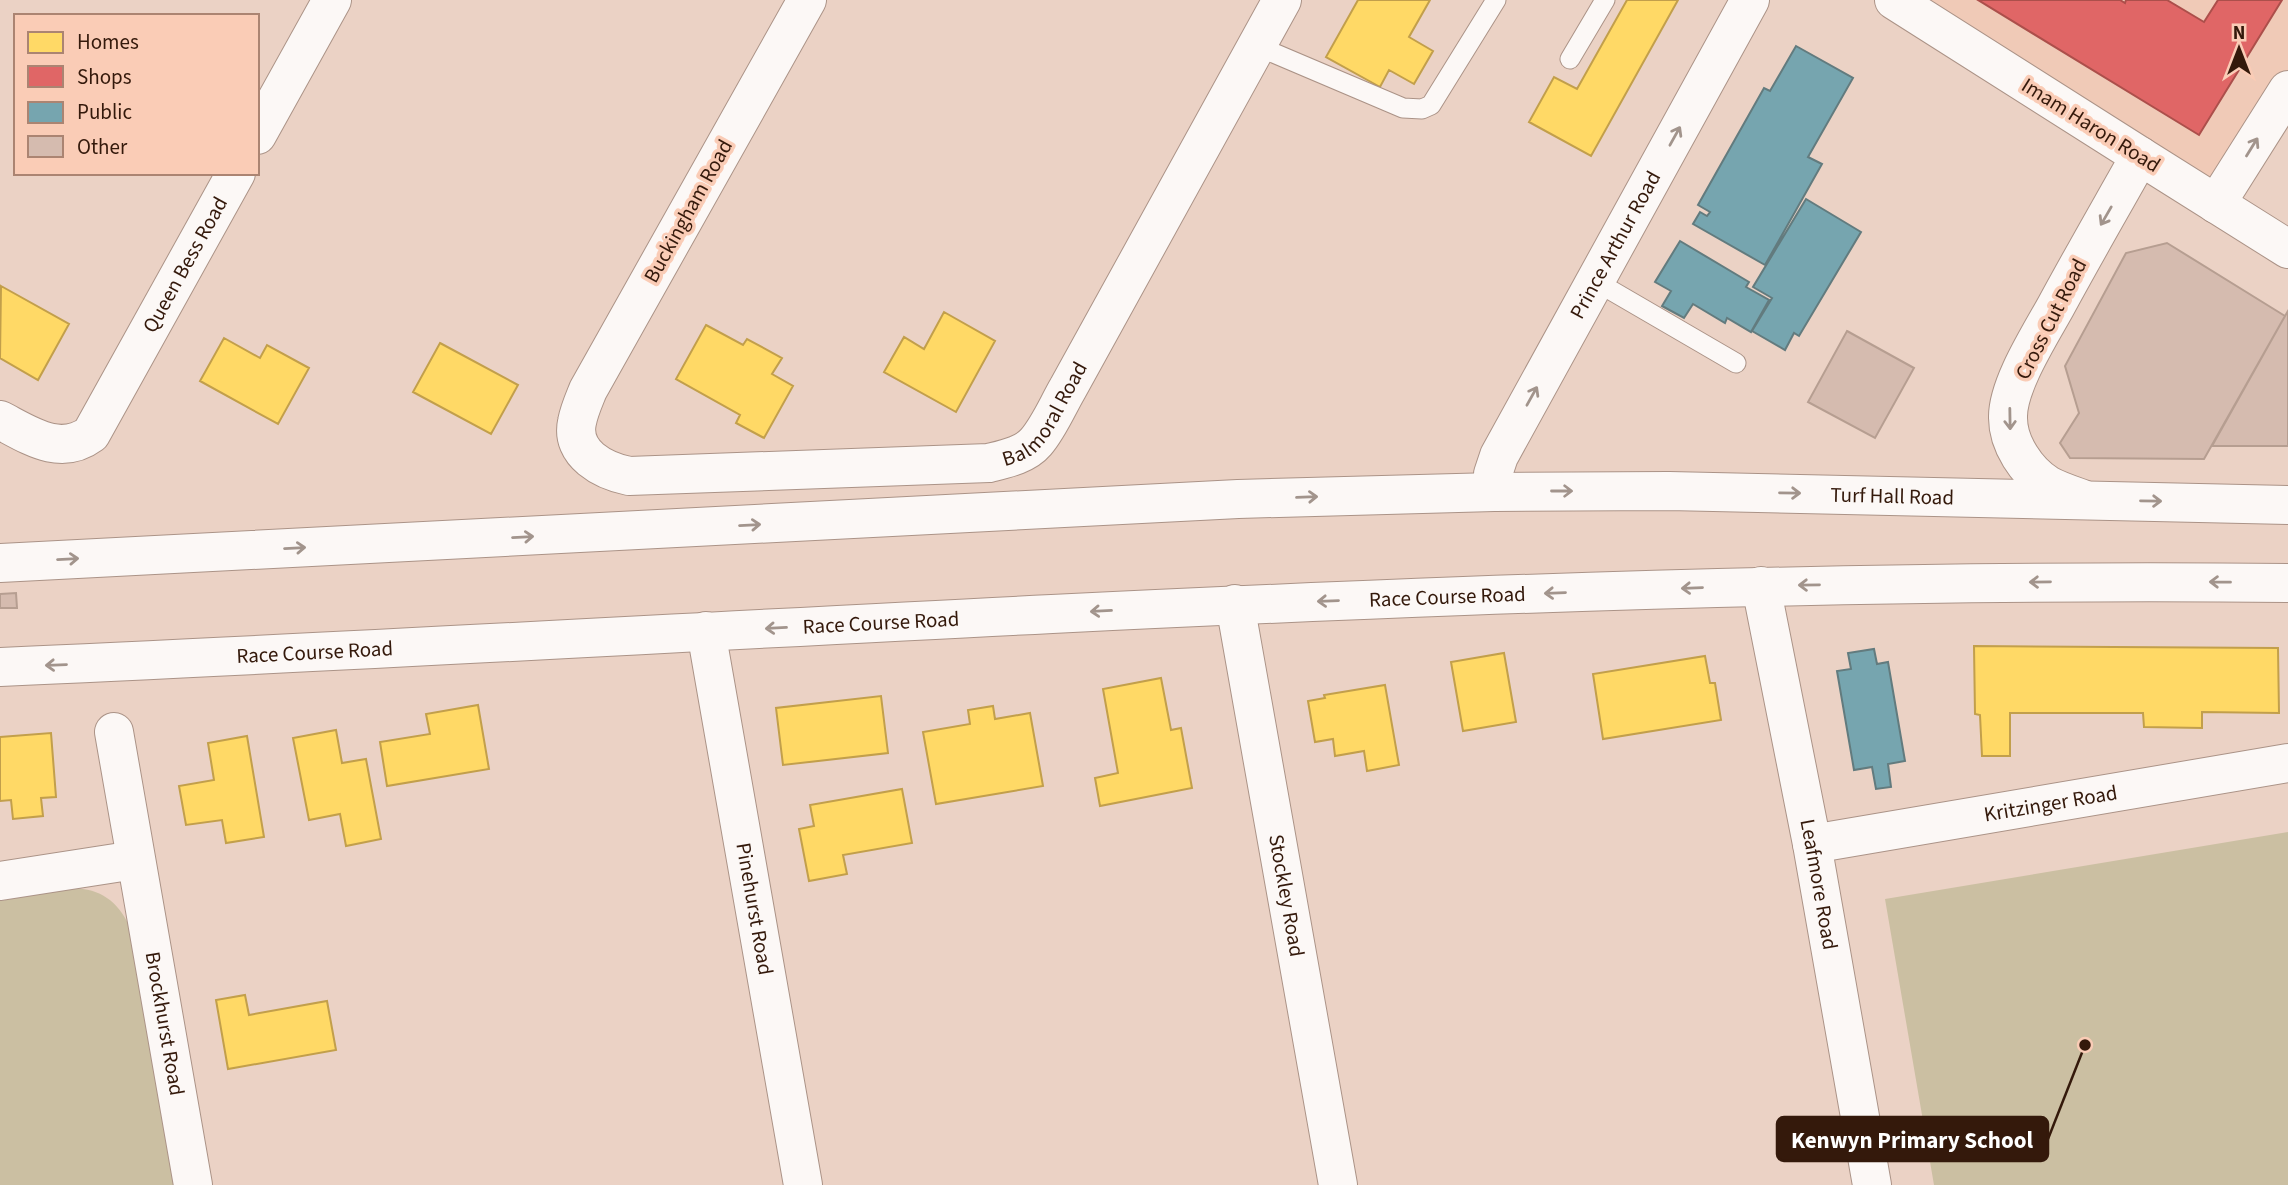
<svg xmlns="http://www.w3.org/2000/svg" width="2288" height="1185" font-family="'Source Sans 3',sans-serif">
  <rect width="100%" height="100%" fill="#ebd2c5"/>
  <!-- built -->
  <path fill="#f0cab7" d="M1894 0H2288V90L2216 204Z"/>
  <!-- green -->
  <path fill="#cbbfa2" d="M2288 832V1185H1934L1885 899Z
    M73 888C101 889 117 901 129 925L175 1185H0V901Z"/>
  <!-- homes -->
  <path fill="#ffd966" stroke="#c29f4b" stroke-width="2" d="M1358 0H1430L1409 37 1433 51 1414 84 1389 70 1380 87 1326 57Z
    M1627 0H1678L1591 156 1529 122 1554 77 1577 89Z
    M1 286 69 324 38 380 0 358Z
    M944 312 995 341 956 412 884 372 904 337 924 349Z
    M706 325 743 345 747 339 782 358 772 374 793 386 764 438 736 423 740 415 676 379Z
    M224 338 260 358 267 345 309 368 278 424 200 381Z
    M440 343 518 385 491 434 413 392Z
    M1974 646 2278 648 2279 713 2202 712V728L2144 727 2143 713H2010V756H1982L1980 715 1975 714Z
    M1504 653 1516 722 1463 731 1451 662Z
    M1705 656 1710 683H1715L1721 720 1603 739 1593 674Z
    M1161 678 1171 730 1181 728 1192 788 1100 806 1095 778 1118 773 1103 689Z
    M1385 685 1399 765 1367 771 1364 751 1335 756 1333 739 1315 742 1308 701 1325 698 1324 695Z
    M881 696 888 753 783 765 776 708Z
    M478 705 489 769 387 786 380 742 430 734 426 714Z
    M993 706 995 719 1030 713 1043 786 936 804 923 732 970 724 968 710Z
    M336 730 342 763 366 759 381 839 346 846 340 814 309 820 293 738Z
    M51 733 56 797 41 798 43 816 13 819 11 800 0 801V737Z
    M247 736 264 837 226 843 222 820 186 825 179 786 214 780 208 743Z
    M902 789 912 843 843 855 847 874 809 881 799 829 814 826 810 805Z
    M245 995 249 1015 327 1001 336 1050 228 1069 216 1000Z"/>
  <!-- shops -->
  <path fill="#e06666" stroke="#ac4f4b" stroke-width="2" d="M1978 0H2120L2125 3 2126 0H2167L2204 22 2218 0H2282L2199 135Z"/>
  <!-- public -->
  <path fill="#76a5af" stroke="#627b7e" stroke-width="2" d="M1796 46 1853 78 1808 157 1822 164 1765 265 1693 224 1700 212 1707 216 1710 212 1698 205 1764 88 1770 91Z
    M1806 199 1861 232 1799 336 1794 333 1785 350 1752 331 1772 298 1753 287Z
    M1680 241 1749 282 1746 287 1769 300 1751 332 1727 318 1725 323 1693 304 1684 318 1662 306 1671 291 1655 282Z
    M1874 649 1877 664 1888 662 1905 761 1888 764 1891 787 1876 789 1872 767 1854 770 1837 671 1851 669 1848 653Z"/>
  <!-- building -->
  <path fill="#d5bbaf" stroke="#b69e91" stroke-width="2" d="M2167 243 2285 316 2204 459 2070 458 2060 443 2079 413 2065 366 2126 253Z
    M2288 311V446H2212L2285 316Z
    M1847 331 1914 368 1875 438 1808 402Z
    M16 593 17 608H0V594Z"/>
  <g fill="none" stroke-linecap="round" stroke-linejoin="round">
    <!-- lane casing -->
    <g stroke="#ab9387" stroke-width="21">
      <path id="lane" d="M1257 46 1403 108 1422 109 1431 105 1496 0
        M1570 59 1605 0
        M1595 281 1736 363"/>
    </g>
    <!-- street casing -->
    <g stroke="#ab9387" stroke-width="40">
      <g id="street">
        <path id="s1" d="M807 0 588 390C584 400 579 411 577 422 570 454 604 471 629 476L989 463C1005 459 1025 455 1036 442 1049 427 1058 405 1068 388L1282 0"/>
        <path d="M257 135 332 0"/>
        <path d="M2140 156 2288 249"/>
        <path d="M2216 204 2288 90"/>
        <path id="s2" d="M0 420C29 435 60 457 91 434L236 173"/>
        <path id="s3" d="M1761 586 1812 844 1872 1185"/>
        <path id="s4" d="M1235 604 1338 1185"/>
        <path id="s5" d="M706 631 803 1185"/>
        <path id="s6" d="M114 732 193 1185"/>
        <path id="s7" d="M1812 844 2288 763"/>
        <path d="M0 881 135 860"/>
      </g>
    </g>
    <!-- secondary casing -->
    <g stroke="#ab9387" stroke-width="40">
      <g id="secondary">
        <path d="M1894 0 2140 156C2112 206 2083 256 2056 306 2040 335 2007 386 2008 418 2008 444 2027 472 2048 485 2059 491 2072 495 2083 499"/>
        <path id="s8" d="M1494 492 1493 474 1499 456 1750 0"/>
      </g>
    </g>
    <!-- primary casing -->
    <g stroke="#ab9387" stroke-width="40">
      <g id="primary">
        <path id="s9" d="M0 563 1238 499 1494 492 1669 491 2288 505"/>
        <path id="s10" d="M0 667C763 634 1524 575 2288 583"/>
      </g>
    </g>
    <!-- lane -->
    <use href="#lane" stroke="#fcf8f6" stroke-width="19"/>
    <!-- street -->
    <use href="#street" stroke="#fcf8f6" stroke-width="38"/>
    <!-- secondary -->
    <use href="#secondary" stroke="#fcf8f6" stroke-width="38"/>
    <!-- primary -->
    <use href="#primary" stroke="#fcf8f6" stroke-width="38"/>
  </g>
  <!-- one-way arrows -->
  <defs><path id="oneway-shaft" d="M-6 0H5M1.5-3L5.5 0L1.5 3" fill="none" stroke-width="1.6" stroke-linecap="round" stroke-linejoin="round" transform="scale(1.75)"/></defs>
  <g stroke="#a2948c">
    <use href="#oneway-shaft" transform="translate(1675 136) rotate(-61)"/>
    <use href="#oneway-shaft" transform="translate(2252 147) rotate(-58)"/>
    <use href="#oneway-shaft" transform="translate(2106 216) rotate(120)"/>
    <use href="#oneway-shaft" transform="translate(1532 396) rotate(-61)"/>
    <use href="#oneway-shaft" transform="translate(2010 419) rotate(89)"/>
    <use href="#oneway-shaft" transform="translate(1562 491)"/>
    <use href="#oneway-shaft" transform="translate(1790 493) rotate(1)"/>
    <use href="#oneway-shaft" transform="translate(1307 497) rotate(-2)"/>
    <use href="#oneway-shaft" transform="translate(2151 501) rotate(1)"/>
    <use href="#oneway-shaft" transform="translate(750 525) rotate(-3)"/>
    <use href="#oneway-shaft" transform="translate(523 537) rotate(-3)"/>
    <use href="#oneway-shaft" transform="translate(295 548) rotate(-3)"/>
    <use href="#oneway-shaft" transform="translate(68 559) rotate(-3)"/>
    <use href="#oneway-shaft" transform="translate(2040 582) rotate(179)"/>
    <use href="#oneway-shaft" transform="translate(2220 582) rotate(-179)"/>
    <use href="#oneway-shaft" transform="translate(1809 585) rotate(179)"/>
    <use href="#oneway-shaft" transform="translate(1692 588) rotate(178)"/>
    <use href="#oneway-shaft" transform="translate(1555 593) rotate(178)"/>
    <use href="#oneway-shaft" transform="translate(1328 601) rotate(178)"/>
    <use href="#oneway-shaft" transform="translate(1101 611) rotate(177)"/>
    <use href="#oneway-shaft" transform="translate(776 628) rotate(177)"/>
    <use href="#oneway-shaft" transform="translate(56 665) rotate(178)"/>
  </g>
  <g text-anchor="middle" stroke-width="7" stroke-linejoin="round" paint-order="stroke">
    <!-- street labels -->
    <g font-size="21" fill="#34190b" stroke="#faccb6">
      <text transform="translate(2091 125) rotate(32)" y="7">Imam Haron Road</text>
      <text transform="translate(688 211) rotate(-61)" y="7">Buckingham Road</text>
      <text dy="7" stroke="none"><textPath href="#s8" startOffset="278">Prince Arthur Road</textPath></text>
      <text dy="7" stroke="none"><textPath href="#s2" startOffset="292">Queen Bess Road</textPath></text>
      <text transform="translate(2051 319) rotate(-63)" y="7">Cross Cut Road</text>
      <text dy="7" stroke="none"><textPath href="#s1" startOffset="1004">Balmoral Road</textPath></text>
      <text dy="7" stroke="none"><textPath href="#s9" startOffset="1894">Turf Hall Road</textPath></text>
      <text dy="7" stroke="none"><textPath href="#s10" startOffset="1449">Race Course Road</textPath></text>
      <text dy="7" stroke="none"><textPath href="#s10" startOffset="882">Race Course Road</textPath></text>
      <text dy="7" stroke="none"><textPath href="#s10" startOffset="315">Race Course Road</textPath></text>
      <text dy="7" stroke="none"><textPath href="#s7" startOffset="242">Kritzinger Road</textPath></text>
      <text dy="7" stroke="none"><textPath href="#s3" startOffset="304">Leafmore Road</textPath></text>
      <text dy="7" stroke="none"><textPath href="#s4" startOffset="296">Stockley Road</textPath></text>
      <text dy="7" stroke="none"><textPath href="#s5" startOffset="282">Pinehurst Road</textPath></text>
      <text dy="7" stroke="none"><textPath href="#s6" startOffset="296">Brockhurst Road</textPath></text>
    </g>
  </g>
  <!-- callouts -->
  <path fill="none" stroke="#34190b" stroke-width="2.5" d="M2085 1045L2048 1139"/>
  <circle fill="#34190b" stroke="#faccb6" stroke-width="2.5" cx="2085" cy="1045" r="7"/>
  <rect fill="#34190b" stroke="#34190b" stroke-width="2.5" x="1777" y="1117" width="271" height="44" rx="7"/>
  <g font-size="23" text-anchor="middle" font-weight="bold" fill="#fff">
    <text x="1912" y="1148">Kenwyn Primary School</text>
  </g>
  <!-- legend -->
  <rect x="14" y="14" width="245" height="161" fill="#faccb6" stroke="#ab8472" stroke-width="2"/>
  <rect x="28" y="32" width="35" height="21" fill="#ffd966" stroke="#ab8472" stroke-width="2"/>
  <text x="77" y="49" font-size="21" fill="#34190b">Homes</text>
  <rect x="28" y="66" width="35" height="21" fill="#e06666" stroke="#ab8472" stroke-width="2"/>
  <text x="77" y="84" font-size="21" fill="#34190b">Shops</text>
  <rect x="28" y="102" width="35" height="21" fill="#76a5af" stroke="#ab8472" stroke-width="2"/>
  <text x="77" y="119" font-size="21" fill="#34190b">Public</text>
  <rect x="28" y="136" width="35" height="21" fill="#d5bbaf" stroke="#ab8472" stroke-width="2"/>
  <text x="77" y="154" font-size="21" fill="#34190b">Other</text>
  <!-- north arrow -->
  <g transform="translate(2239 49)" stroke="#faccb6" stroke-width="5" paint-order="stroke">
  <path d="M0-5L12 26L0 18L-12 26Z" fill="#34190b"/>
  <text y="-10" font-size="19" font-weight="bold" text-anchor="middle" fill="#34190b">N</text>
  </g>
</svg>
